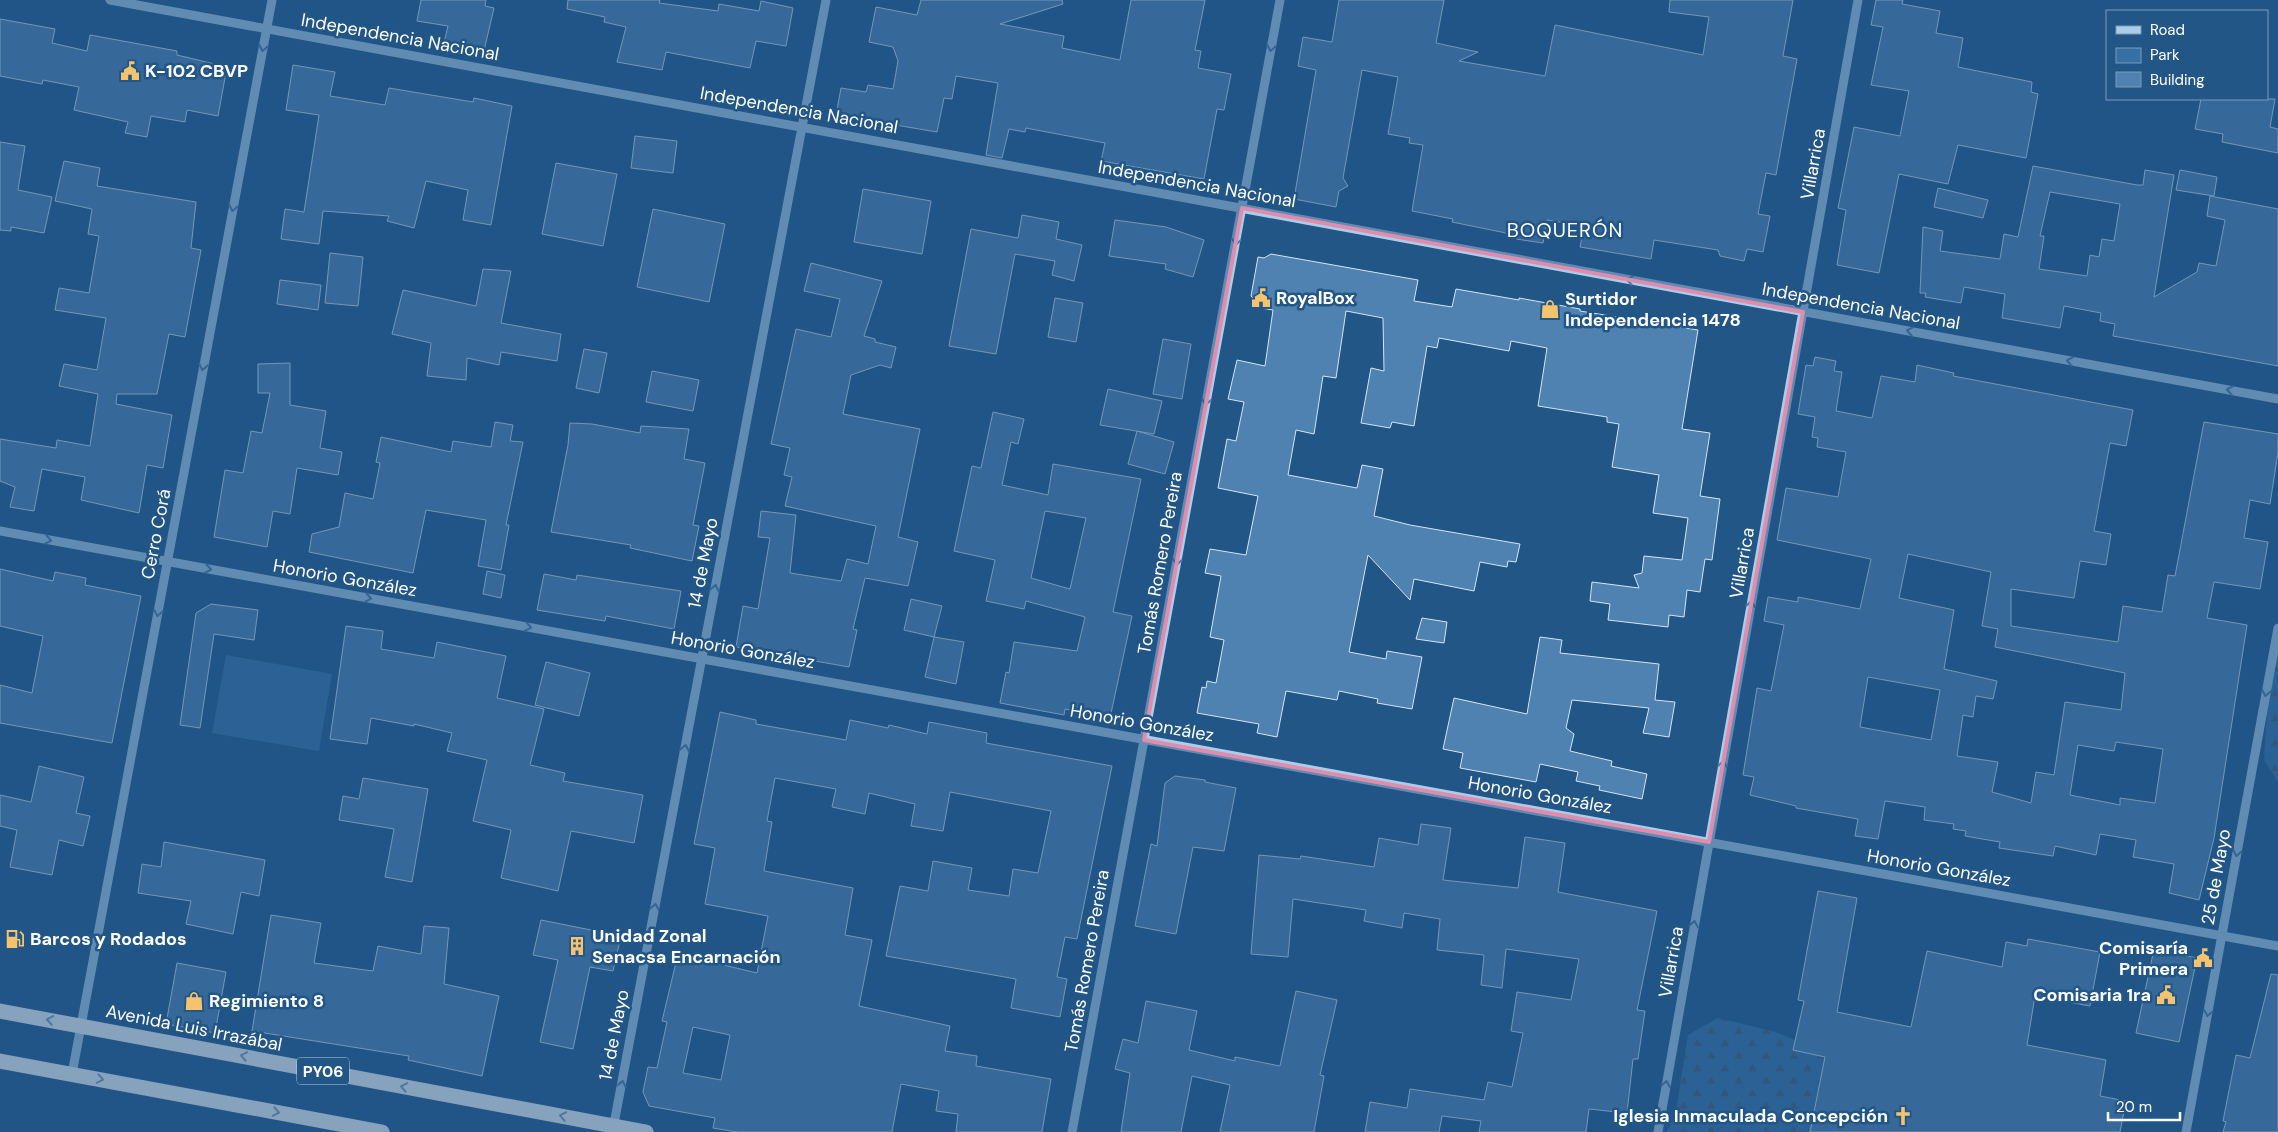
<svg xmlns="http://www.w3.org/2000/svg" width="2278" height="1132" font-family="'DM Sans',sans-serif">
  <defs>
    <pattern id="forest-firs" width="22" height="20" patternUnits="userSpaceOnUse" patternTransform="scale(1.25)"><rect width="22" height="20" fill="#3670a4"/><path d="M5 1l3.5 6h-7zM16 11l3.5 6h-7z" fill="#435a6f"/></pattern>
  </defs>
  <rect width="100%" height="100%" fill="#225687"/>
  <!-- green -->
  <path fill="#3670a4" d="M226 655 332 674 319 751 212 733Z"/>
  <!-- forest -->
  <path fill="url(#forest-firs)" d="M2278 651V782L2264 760 2268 701Z
    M1718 1018 1775 1032 1825 1052V1132H1667L1676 1111 1688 1035Z"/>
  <!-- building -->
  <path fill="#4f82b1" stroke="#d1e5f7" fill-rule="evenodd" d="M421 0H486L485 6 494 8 483 55 443 47 448 26 417 21Z
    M568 0H660L659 3 718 11 719 4 759 11 761 1 793 8 786 46 756 41 750 68 666 52 662 70 617 62 626 27 604 22 605 17 567 9Z
    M921 0H1062L1063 4 1000 24 1064 36 1062 48 1120 60 1131 0H1205L1195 50 1201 51 1198 68 1231 74 1224 110 1217 109 1204 179 1101 161 1105 143 1026 128 1025 132 1009 129 1002 158 986 155 998 83 956 76 952 99 944 98 937 132 836 115 841 88 866 92 868 85 893 89 898 61 893 47 869 42 876 7 917 15Z
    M1339 0H1444L1436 43 1478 52 1459 61 1545 76 1555 25 1703 55 1709 17 1669 12 1670 0H1793L1783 56 1797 59 1776 175 1766 173 1758 214 1770 216 1763 252 1747 249 1744 261 1720 256 1718 250 1654 240 1651 259 1580 247 1584 226 1547 220 1543 243 1516 239V235L1452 222 1453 219 1412 211 1423 145 1409 143 1410 138 1388 134 1398 77 1362 70 1343 178 1348 186 1339 191 1336 207 1294 199 1316 70 1298 66 1303 37 1332 42Z
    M1876 0H1903L1902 4 1940 11 1936 33 1963 38 1958 67 2032 82 2031 92 2038 94 2026 158 1958 145 1948 184 1899 174 1879 273 1837 265 1846 210 1838 208 1854 127 1900 136 1909 91 1871 85 1883 27 1871 25Z
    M0 19 55 29 52 43 87 51 90 35 177 51V55L227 67 218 116 187 110 185 122 151 116 147 137 125 133 128 122 74 110 79 87 43 80 42 84 0 76Z
    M293 65 335 72 330 96 385 105 389 88 473 102 474 98 512 106 491 225 463 220 468 190 426 181 414 228 387 221 389 216 323 211 319 244 281 239 285 209 304 212 319 115 286 110Z
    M2201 99H2275L2270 127 2278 129V153L2222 142 2223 134 2195 129Z
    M635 136 677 141 673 173 631 168Z
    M0 142 25 146 18 190 52 197 44 233 11 227V231L0 230Z
    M64 161 100 168 97 186 196 202 191 248 201 250 185 337 169 334 157 394H117L116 404 172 415 163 468 147 465 139 513 81 500 85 477 42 469 34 511 10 507 15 487 0 481V439L56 448 57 440 90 446 98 394 59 386 64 364 97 370 106 318 55 310 59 288 89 293 99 236 88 234 92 209 55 201Z
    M556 163 617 174 603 246 542 234Z
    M2033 166 2137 185H2143L2145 170 2174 175 2154 297 2197 272 2199 263 2216 266 2225 220 2207 216 2210 196 2278 209V366L2113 336 2115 324 2100 321 2101 313 2064 306 2060 328 2002 318 2005 294 1964 287 1961 303 1925 297 1926 293H1920L1923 227 1943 231 1940 251 2000 259 2004 234 2018 237ZM2050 192 2120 204 2114 241 2102 239 2099 257 2090 255 2087 276 2039 269 2044 236H2040Z
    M2180 170 2217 177 2214 196 2176 190Z
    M1938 188 1988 200 1983 218 1934 207Z
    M863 189 931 201 922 254 854 242Z
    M653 209 725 224 709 302 637 287Z
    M1022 215 1059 222 1056 239 1082 245 1074 281 1052 275 1055 261 1015 254 996 354 949 346 971 229 1018 238Z
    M1115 220 1166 227 1204 240 1193 277 1165 269 1166 264 1109 256Z
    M330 253 363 257 358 306 325 303Z
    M1271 254 1418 280 1414 301 1452 307 1456 289 1519 300V298L1580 309V311L1698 330 1682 429 1710 433 1700 496 1720 499 1712 560 1705 559 1700 592 1687 590 1684 617 1669 615 1668 627 1608 620 1610 604 1590 601 1592 582 1639 588 1634 575 1642 573 1644 556 1682 560 1688 518 1653 513 1659 475 1612 467 1619 424 1607 422V417L1538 406 1547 348 1511 341 1509 351 1439 338 1437 348 1427 346 1414 426 1392 422 1390 428 1361 423 1371 368 1384 371 1383 318 1346 311 1336 378 1323 376 1314 434 1296 430 1288 475 1357 488 1362 465 1383 469 1374 516 1410 525 1520 544 1516 562 1508 561 1507 567 1480 562 1474 591 1414 579 1410 600 1368 555 1349 652 1386 659 1387 651 1422 657 1412 709 1377 703 1378 699 1339 691 1337 700 1286 691 1277 737 1257 733 1259 724 1197 713 1202 687 1206 688 1207 681 1216 683 1224 640 1210 637 1221 576 1205 573 1210 549 1246 555 1258 496 1218 488 1227 439 1236 441 1244 402 1228 399 1237 360 1265 366 1273 310 1261 308 1251 296 1258 257 1264 258Z
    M811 263 882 281 864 336 875 339V342L896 347 891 368 880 365 851 375 843 414 920 429 898 537 918 542 908 586 865 578 853 629 857 630 849 667 736 647 743 606 758 609 770 538 758 537 761 511 796 515 790 573 841 581 847 559 868 564 876 526 785 506 792 477 784 475 790 448 771 444 796 329 831 337 840 299 804 291Z
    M483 269 511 271 501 323 561 334 557 361 501 352 499 365 467 358 466 380 427 376 431 343 392 334 403 290 476 306Z
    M280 280 321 285 318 310 277 304Z
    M1055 298 1083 303 1076 342 1048 337Z
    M1163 339 1191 344 1182 399 1153 394Z
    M584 349 607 353 599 393 576 388Z
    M1815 357 1836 361 1834 371 1842 372 1836 411 1872 418 1881 376 1915 382 1917 365 1954 373 1953 376 2133 410 2126 446 2110 443 2094 531 2111 534 2106 565 2080 561 2074 598 2011 589V626L2118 642 2123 606 2162 612 2168 575 2175 576 2204 422 2278 434V452L2270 504 2250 500 2244 538 2268 542 2260 589 2214 582 2207 618 2247 625 2214 838 2199 900 2169 893 2174 864 2133 857 2136 840 2100 834 2096 855 2055 846 2053 856 1999 848 2000 842 1965 836 1966 831 1953 829 1954 824 1924 820 1925 807 1885 801 1878 839 1855 836 1858 819 1796 808V806L1750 795 1754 777 1743 775 1757 688 1771 691 1784 625 1764 621 1768 597 1798 602V597L1860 609 1871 559 1777 540 1786 488 1838 497 1846 452 1817 447 1818 438 1812 437 1815 417 1798 414 1806 365 1813 366ZM1908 554 1991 572 1982 626 1998 629 1995 647 2125 673 2121 710 2065 702 2054 775 2036 772 2031 803 1992 792 1998 762 1957 756 1963 715 1973 717 1976 696 1993 699 1997 681 1944 669 1954 610 1899 598ZM1868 677 1940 690 1931 740 1860 727ZM2116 742 2163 749 2155 803 2120 798V805L2070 795 2078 745 2114 751Z
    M290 363V405L326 411 320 448 342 452 338 475 297 468 290 514 273 511 267 547 214 537 225 470 243 473 251 431 262 433 270 393H258V364Z
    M652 371 699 380 693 411 646 402Z
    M1108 389 1162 401 1154 434 1100 425Z
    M993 412 1024 419 1018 444 1011 442 1002 485 1048 495 1053 464 1141 479 1113 612 1132 616 1110 718 1065 709 1064 715 1000 703 1006 672 1009 673 1014 642 1077 651 1085 617 1026 601 1024 609 986 601 995 560 954 551 972 466 981 468ZM1045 511 1086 518 1070 589 1031 578Z
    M495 422 513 425 510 441 523 442 506 525H509L501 570 478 566 486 520 426 510 413 573 309 552 312 534 339 527 345 493 373 499 380 463 376 462 381 437 451 452 453 441 491 447Z
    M570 423 592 424 640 433 641 426 689 429 684 459 705 463 693 525 699 526 692 561 630 548 631 545 551 532 568 445Z
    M1137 431 1174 442 1165 474 1128 464Z
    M0 569 53 581 55 572 86 578 85 585 141 596 112 743 0 723V685L32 693 43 636 0 626Z
    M487 571 505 575 501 598 483 594Z
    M544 574 576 580 577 575 681 591 674 629 606 616 605 621 537 610Z
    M911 599 942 606 934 637 904 630Z
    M211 604 258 610 254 640 214 634 200 728 180 725 196 613Z
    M1422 618 1447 622 1444 643 1416 639Z
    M346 626 383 631 381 649 434 658 437 642 506 656 497 698 544 709 530 765 565 773 563 781 643 795 634 843 571 831 558 891 501 878 511 830 473 821 487 760 447 751 452 733 414 724V726L371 718 367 744 330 739Z
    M934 637 964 642 956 684 925 677Z
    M1540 637 1562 640 1560 653 1659 664 1655 700 1675 702 1669 737 1643 733 1649 708 1572 700 1566 728 1574 734 1570 751 1612 761 1611 766 1647 774 1642 799 1599 790 1600 786 1576 781 1578 772 1540 764 1536 782 1460 768 1463 753 1443 749 1454 698 1527 714Z
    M546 662 590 673 579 716 535 705Z
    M720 712 756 720V724L846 740 850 720 888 728 889 725 927 734 929 722 987 733 986 743 1112 766 1077 939 1065 937 1057 977 1067 979 1060 1017 1011 1008 1016 979 886 956 900 886 928 891 933 861 972 868 968 890 1009 896 1013 869 1038 873 1051 811 950 792 943 831 911 826 915 804 869 793 865 814 832 807 836 789 775 778 767 821 772 822 764 871 853 888 845 935 872 940 859 1006 950 1026 945 1051 977 1056 976 1066 1051 1079 1042 1132H956L958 1114 936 1111 939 1091 901 1084 892 1132H737L713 1128 715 1118 649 1106 643 1092 648 1067 657 1068 667 1022 662 1021 678 954 757 973 768 916 705 904 715 848 694 844ZM693 1027 730 1035 721 1080 683 1073Z
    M39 766 84 777 76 813 90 816 83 846 59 840 52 875 10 867 17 830 0 826V795L31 802Z
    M1175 776 1205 780V782L1236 788 1224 851 1193 847 1176 934 1135 926 1151 844 1157 846 1165 783Z
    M363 778 428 789 412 882 385 877 394 829 339 820 343 796 359 799Z
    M1421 824 1451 828 1443 880 1518 888 1525 837 1565 843 1558 892 1657 911 1637 1010 1645 1011 1638 1059H1633L1627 1113 1589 1109 1586 1132H1479L1481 1121 1442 1116 1439 1132H1365L1370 1102 1407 1108 1410 1089 1484 1100 1488 1082 1512 1087 1523 1033 1511 1031 1517 992 1571 1000 1579 959 1506 949 1502 988 1481 985 1484 955 1437 950 1440 919 1404 913 1402 928 1364 921 1366 910 1293 899 1288 957 1251 954 1259 855 1300 859 1301 856 1374 867 1379 838 1418 845Z
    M164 842 265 860 259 896 241 892 233 934 186 924 191 901 138 893 142 864 161 867Z
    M1818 891 1857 898 1837 1012 1911 1027 1927 951 2002 967 2006 942 2027 946 2028 939 2100 952 2090 1006 2035 996 2027 1045 2106 1060 2100 1096 2126 1101 2120 1132H1810L1825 1057 1793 1050 1804 1001 1798 1000Z
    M271 915 321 923 314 963 373 971 378 946 421 954 424 926 449 928 444 984 499 996 482 1076 408 1060 409 1056 252 1031Z
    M541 920 621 936 613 971 590 967 573 1049 540 1042 558 960 533 955Z
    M2154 949 2197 958 2179 1042 2136 1033Z
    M177 963 226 972 215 1033 166 1024Z
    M2271 974 2278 975V1132H2223L2226 1122 2223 1121 2236 1055 2250 1058Z
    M1296 991 1337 1000 1320 1075 1324 1076 1314 1132H1220L1230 1085 1192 1076 1181 1132H1121L1130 1073 1115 1069 1123 1039 1138 1043 1146 1001 1197 1011 1189 1050 1235 1061V1057L1280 1066Z"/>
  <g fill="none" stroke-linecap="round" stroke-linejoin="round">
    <!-- minor -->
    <path stroke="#accde9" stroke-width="9" d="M110 0 2278 399
      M0 531 2278 946
      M72 1074 272 0
      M613 1129 826 0
      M1072 1132 1280 0
      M1658 1132 1858 0
      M2186 1132 2278 628"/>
    <!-- highway -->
    <path stroke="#fff" stroke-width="15" d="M0 1011 646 1132
      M0 1061 382 1132"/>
  </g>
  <!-- one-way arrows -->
  <defs><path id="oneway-chevron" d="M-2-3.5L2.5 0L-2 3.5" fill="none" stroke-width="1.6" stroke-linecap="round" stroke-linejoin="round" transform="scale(1.25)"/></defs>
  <g stroke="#4b7aa4">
    <use href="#oneway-chevron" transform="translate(263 48) rotate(101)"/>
    <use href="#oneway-chevron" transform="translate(1271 48) rotate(100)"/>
    <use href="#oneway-chevron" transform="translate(233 208) rotate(101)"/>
    <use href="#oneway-chevron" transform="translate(1236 242) rotate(100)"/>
    <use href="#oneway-chevron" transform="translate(1630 280) rotate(-170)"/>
    <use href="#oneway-chevron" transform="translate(1910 331) rotate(-170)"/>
    <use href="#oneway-chevron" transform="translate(2070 361) rotate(-170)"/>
    <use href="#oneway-chevron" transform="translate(203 367) rotate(101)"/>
    <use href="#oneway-chevron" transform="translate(2230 390) rotate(-170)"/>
    <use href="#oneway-chevron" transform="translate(1206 402) rotate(100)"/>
    <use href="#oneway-chevron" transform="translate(48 540) rotate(10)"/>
    <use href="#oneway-chevron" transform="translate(1177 562) rotate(100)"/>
    <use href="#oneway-chevron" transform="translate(208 569) rotate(10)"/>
    <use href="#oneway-chevron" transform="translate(715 588) rotate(-79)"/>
    <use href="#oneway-chevron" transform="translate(368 598) rotate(10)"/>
    <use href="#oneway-chevron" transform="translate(1751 604) rotate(-80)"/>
    <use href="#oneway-chevron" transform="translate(158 613) rotate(100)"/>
    <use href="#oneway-chevron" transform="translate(528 627) rotate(10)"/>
    <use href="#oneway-chevron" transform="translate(2266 693) rotate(100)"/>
    <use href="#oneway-chevron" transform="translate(685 748) rotate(-79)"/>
    <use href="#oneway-chevron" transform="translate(1723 764) rotate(-80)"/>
    <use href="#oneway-chevron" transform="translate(2237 853) rotate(100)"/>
    <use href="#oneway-chevron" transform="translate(655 907) rotate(-79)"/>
    <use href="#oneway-chevron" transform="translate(1694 924) rotate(-80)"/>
    <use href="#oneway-chevron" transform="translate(2208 1013) rotate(100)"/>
    <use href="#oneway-chevron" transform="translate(622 1084) rotate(-79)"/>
    <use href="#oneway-chevron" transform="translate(1666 1084) rotate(-80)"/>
  </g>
  <g stroke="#85a2bd">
    <use href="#oneway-chevron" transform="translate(50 1020) rotate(-170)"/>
    <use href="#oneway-chevron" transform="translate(244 1056) rotate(-169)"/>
    <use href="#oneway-chevron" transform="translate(100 1079) rotate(11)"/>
    <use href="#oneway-chevron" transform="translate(404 1087) rotate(-169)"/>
    <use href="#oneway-chevron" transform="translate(276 1112) rotate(11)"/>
    <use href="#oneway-chevron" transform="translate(563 1116) rotate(-169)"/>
  </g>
  <!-- marked area -->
  <path d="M0 0H2278V1132H0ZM1242 208 1803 312 1709 842 1144 740Z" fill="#225687" fill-opacity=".55" fill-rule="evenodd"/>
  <path fill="none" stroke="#e08cad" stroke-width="4" stroke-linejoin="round" d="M1242 208 1803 312 1709 842 1144 740Z"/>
  <!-- icons -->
  <defs>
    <g id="civic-bare" transform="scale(1.5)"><path d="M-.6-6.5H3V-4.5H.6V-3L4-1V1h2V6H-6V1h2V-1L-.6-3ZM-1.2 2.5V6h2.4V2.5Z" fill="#f5c36e" stroke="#225687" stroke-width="2.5" paint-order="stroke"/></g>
    <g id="shop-bare" transform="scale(1.5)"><path d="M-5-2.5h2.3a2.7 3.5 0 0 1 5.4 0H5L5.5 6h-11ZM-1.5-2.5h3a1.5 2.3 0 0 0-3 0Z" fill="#f5c36e" stroke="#225687" stroke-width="2.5" paint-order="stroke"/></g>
    <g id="fuel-bare" transform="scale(1.5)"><path d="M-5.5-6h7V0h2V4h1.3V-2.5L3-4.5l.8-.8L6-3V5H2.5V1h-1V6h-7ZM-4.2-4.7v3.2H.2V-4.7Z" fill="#f5c36e" stroke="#225687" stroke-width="2.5" paint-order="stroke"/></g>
    <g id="building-bare" transform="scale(1.5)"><path d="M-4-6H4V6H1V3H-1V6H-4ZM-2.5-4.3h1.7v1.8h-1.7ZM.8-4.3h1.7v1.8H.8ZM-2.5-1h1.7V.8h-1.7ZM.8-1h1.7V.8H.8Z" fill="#f5c36e" stroke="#225687" stroke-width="2.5" paint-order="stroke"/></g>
    <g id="church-bare" transform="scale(1.5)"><path d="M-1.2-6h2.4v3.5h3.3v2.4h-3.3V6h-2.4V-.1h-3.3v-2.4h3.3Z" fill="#f5c36e" stroke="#225687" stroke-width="2.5" paint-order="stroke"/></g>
  </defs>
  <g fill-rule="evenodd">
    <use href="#civic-bare" x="130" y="71"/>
    <use href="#civic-bare" x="1261" y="298"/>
    <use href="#shop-bare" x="1550" y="309"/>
    <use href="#fuel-bare" x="15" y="939"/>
    <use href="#building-bare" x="577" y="946"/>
    <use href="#civic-bare" x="2203" y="958"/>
    <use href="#civic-bare" x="2166" y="995"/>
    <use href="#shop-bare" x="194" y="1001"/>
    <use href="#church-bare" x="1903" y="1116"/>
  </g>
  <g text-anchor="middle" stroke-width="5" stroke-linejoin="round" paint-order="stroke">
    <!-- shield labels -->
    <rect fill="#225687" stroke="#bdccdb" stroke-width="1" x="297" y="1057.5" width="52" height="27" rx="4"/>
    <g font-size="16" font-weight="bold" fill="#fff">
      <text x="323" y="1077">PY06</text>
    </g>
    <!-- street labels -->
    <g font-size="18" fill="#fff" stroke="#225687">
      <text transform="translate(400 37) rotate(10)" y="6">Independencia Nacional</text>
      <text transform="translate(799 110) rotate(10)" y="6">Independencia Nacional</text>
      <text transform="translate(1813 164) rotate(-80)" y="6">Villarrica</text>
      <text transform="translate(1197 184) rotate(10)" y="6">Independencia Nacional</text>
      <text transform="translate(1861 306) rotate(10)" y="6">Independencia Nacional</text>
      <text transform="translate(156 534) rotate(-79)" y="6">Cerro Corá</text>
      <text transform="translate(703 563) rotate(-79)" y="6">14 de Mayo</text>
      <text transform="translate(1160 563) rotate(-80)" y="6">Tomás Romero Pereira</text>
      <text transform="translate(1742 563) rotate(-80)" y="6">Villarrica</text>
      <text transform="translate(345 578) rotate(10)" y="6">Honorio González</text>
      <text transform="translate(743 650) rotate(10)" y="6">Honorio González</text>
      <text transform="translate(1142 723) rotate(10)" y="6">Honorio González</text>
      <text transform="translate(1540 795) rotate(10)" y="6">Honorio González</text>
      <text transform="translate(1939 868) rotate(10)" y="6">Honorio González</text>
      <text transform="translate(2216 877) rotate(-80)" y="6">25 de Mayo</text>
      <text transform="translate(1087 961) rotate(-80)" y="6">Tomás Romero Pereira</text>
      <text transform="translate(1671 962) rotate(-80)" y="6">Villarrica</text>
      <text transform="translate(194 1028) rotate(11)" y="6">Avenida Luis Irrazábal</text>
      <text transform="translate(614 1035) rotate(-79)" y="6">14 de Mayo</text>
    </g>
    <!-- poi labels -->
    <g font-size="18" font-weight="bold" fill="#fff" stroke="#225687" text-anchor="start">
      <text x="145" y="77">K-102 CBVP</text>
      <text x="1276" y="304">RoyalBox</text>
      <text x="1565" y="305">Surtidor<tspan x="1565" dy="21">Independencia 1478</tspan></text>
      <text x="592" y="942">Unidad Zonal<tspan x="592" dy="21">Senacsa Encarnación</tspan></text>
      <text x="30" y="945">Barcos y Rodados</text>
      <text x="2188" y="954" text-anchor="end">Comisaría<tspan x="2188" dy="21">Primera</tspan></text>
      <text x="2151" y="1001" text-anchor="end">Comisaria 1ra</text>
      <text x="209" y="1007">Regimiento 8</text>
      <text x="1888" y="1122" text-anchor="end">Iglesia Inmaculada Concepción</text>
    </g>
    <!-- quarter labels -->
    <g font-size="20" letter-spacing="1" fill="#fff" stroke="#225687">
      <text x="1565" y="237">BOQUERÓN</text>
    </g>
  </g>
  <!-- legend -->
  <rect x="2106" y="10" width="162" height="90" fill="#225687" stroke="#7a9ab7"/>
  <rect x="2116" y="26" width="25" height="8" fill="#accde9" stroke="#7a9ab7"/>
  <text x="2150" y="35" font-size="15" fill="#ffffff">Road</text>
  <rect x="2116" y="48" width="25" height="15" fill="#3670a4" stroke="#7a9ab7"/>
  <text x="2150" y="60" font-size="15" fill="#ffffff">Park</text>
  <rect x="2116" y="72" width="25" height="15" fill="#4f82b1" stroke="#7a9ab7"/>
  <text x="2150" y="85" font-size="15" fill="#ffffff">Building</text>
  <!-- scale -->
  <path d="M2108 1112v8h72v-8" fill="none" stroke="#ffffff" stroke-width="2.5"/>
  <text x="2116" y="1112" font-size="15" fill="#ffffff" stroke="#225687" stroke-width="4" paint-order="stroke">20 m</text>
</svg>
